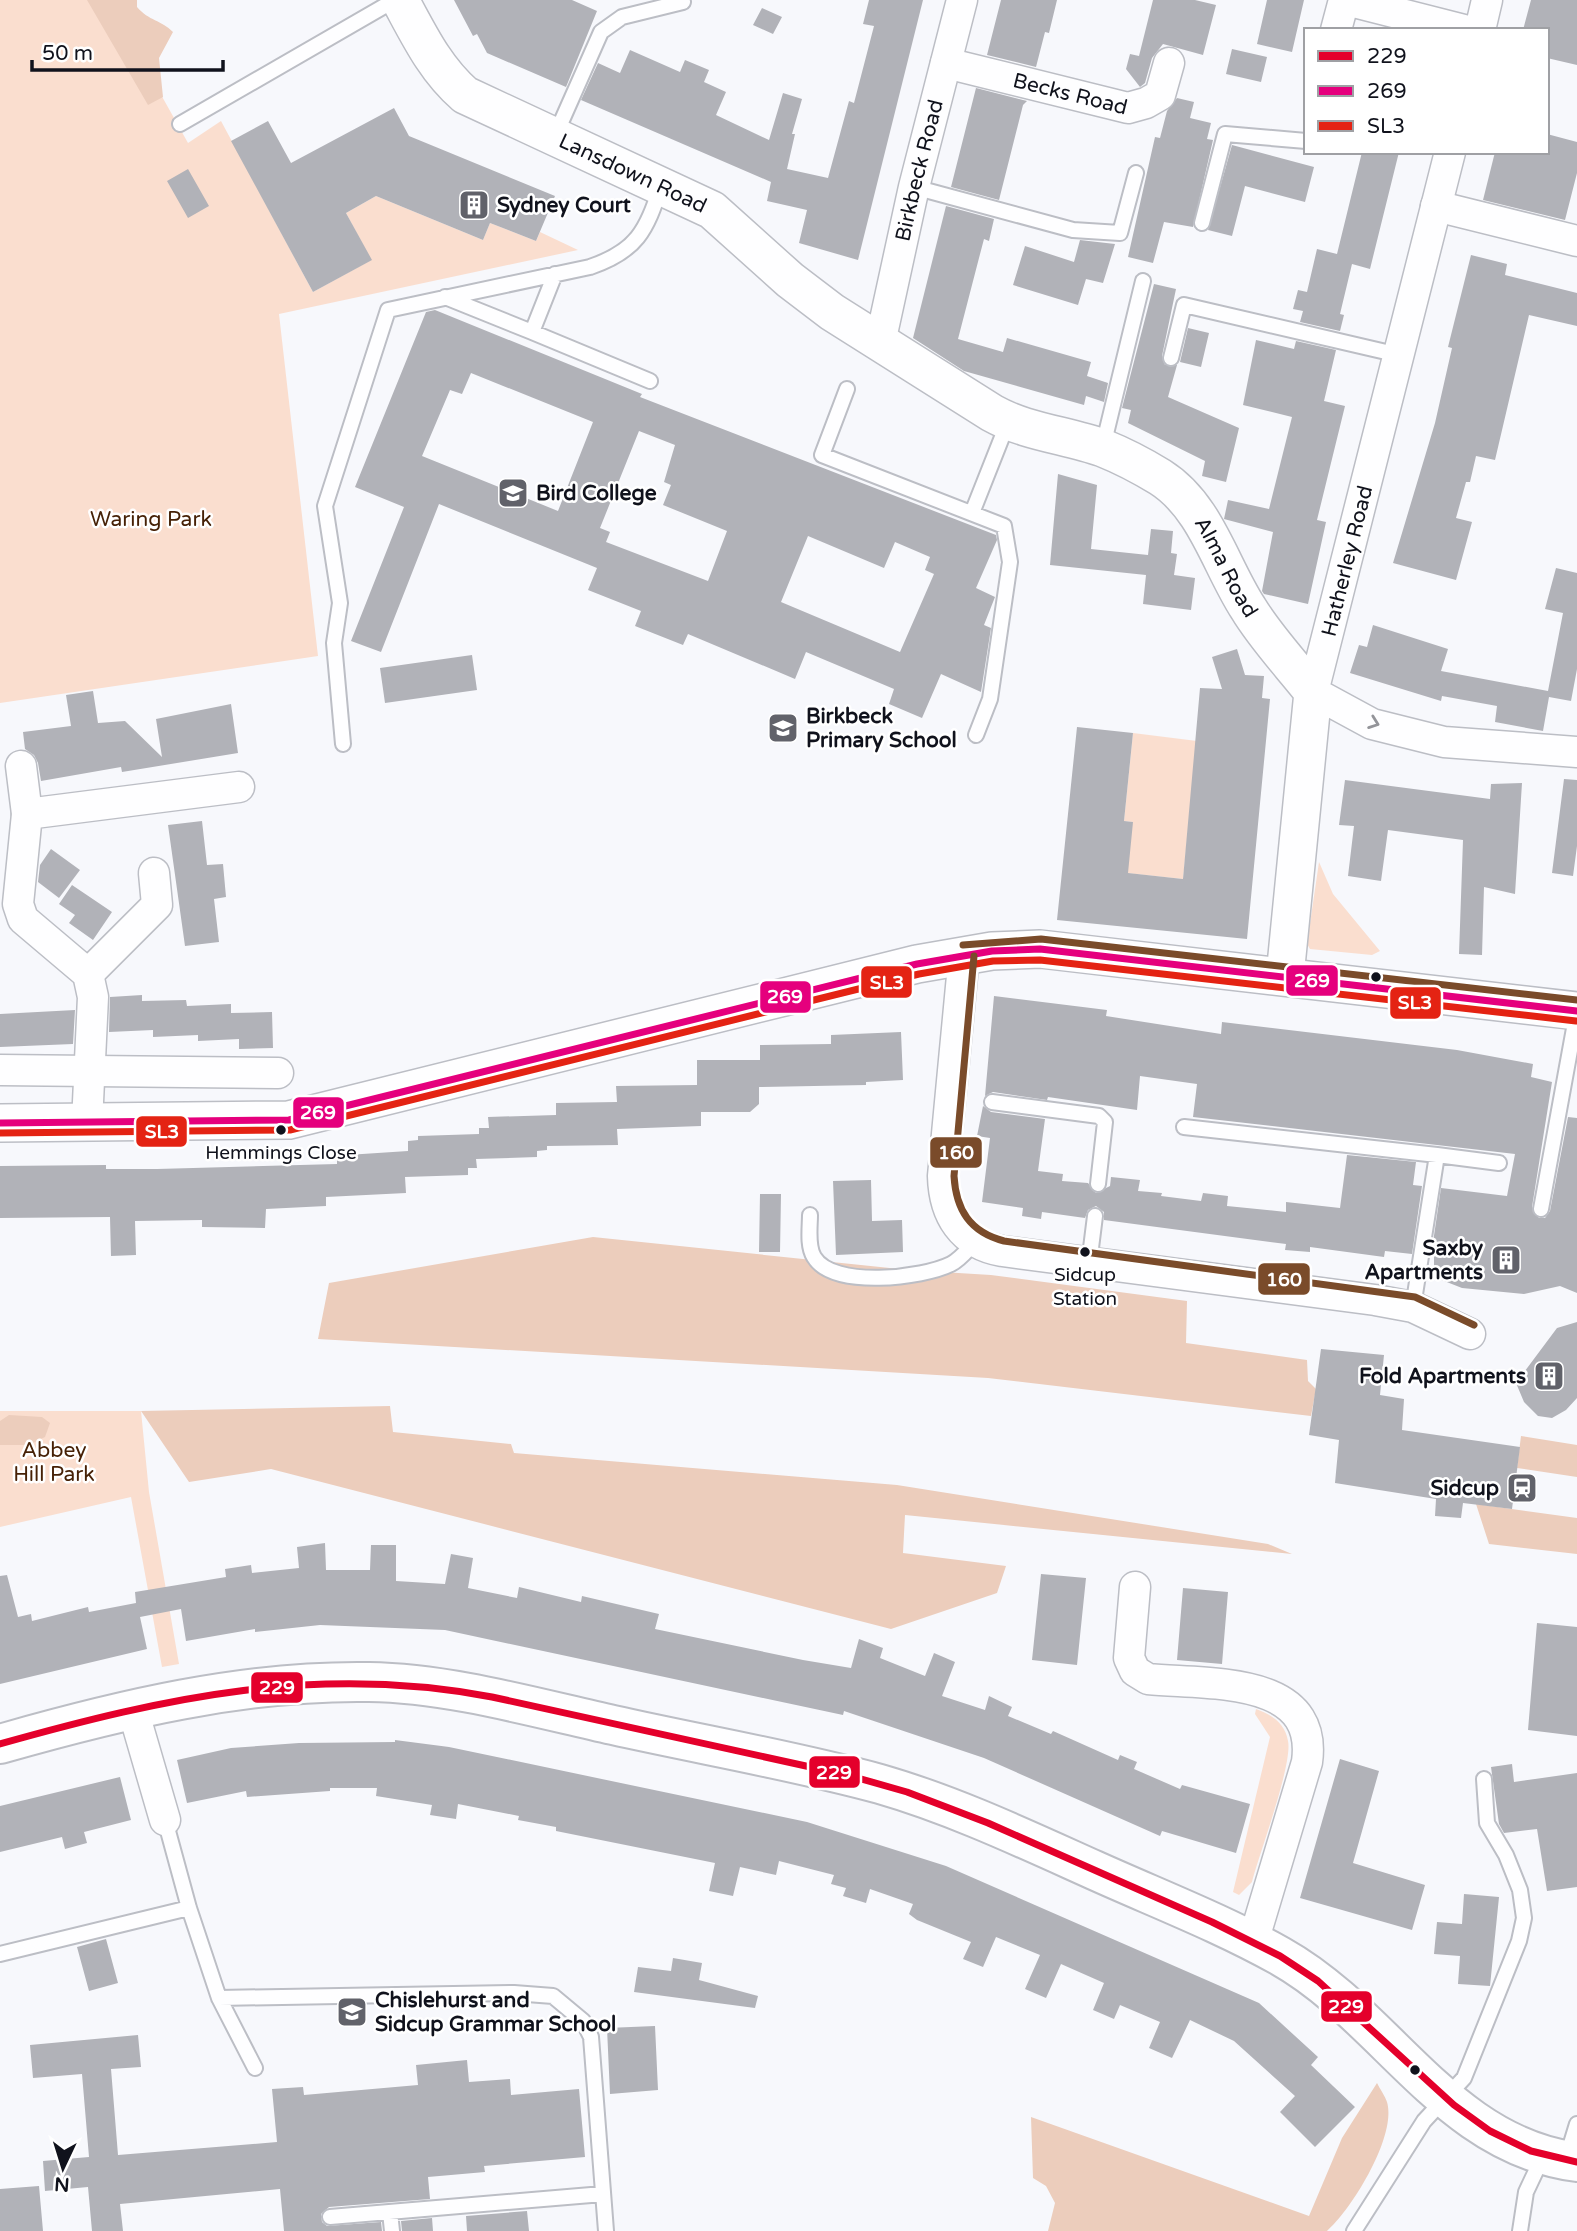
<svg xmlns="http://www.w3.org/2000/svg" width="1577" height="2231" font-family="'Varela Round',sans-serif">
  <rect width="100%" height="100%" fill="#f7f8fc"/>
  <!-- green -->
  <path fill="#fadecf" d="M0 0H108L188 143 221 121 313 292 371 260 346 213 376 196 483 240 490 223 536 241 540 232 578 250 279 314 318 656 0 703Z
    M1133 733 1197 741 1183 879 1107 871 1133 822 1124 821Z
    M1319 862 1333 894 1380 951 1372 955 1310 949 1307 944Z
    M0 1411H141L149 1492 179 1664 162 1667 131 1497 0 1527Z
    M1256 1709C1272 1715 1285 1723 1288 1741 1293 1764 1259 1854 1252 1882L1239 1895 1233 1892 1270 1737 1255 1714Z"/>
  <!-- forest -->
  <path fill="#eccdbc" d="M87 0H137V7C149 21 161 20 173 32L159 58 163 97 148 105Z
    M593 1237 909 1270 991 1275 1187 1301 1186 1343 1307 1360 1308 1381 1316 1389 1311 1416 988 1378 318 1339 329 1283Z
    M390 1406 393 1432 511 1444 514 1453 897 1485 1268 1544 1292 1554 905 1515 903 1553 1006 1566 997 1593 891 1629 271 1469 189 1482 141 1411Z
    M9 1415 42 1417 50 1423 45 1437 29 1445H0V1421Z
    M1521 1436 1577 1445V1477L1517 1468Z
    M1476 1504 1577 1518V1554L1489 1544Z
    M1377 2083C1380 2089 1385 2096 1387 2102 1397 2136 1352 2209 1327 2231H1048L1055 2203 1046 2186 1033 2178 1031 2117 1309 2216 1342 2138Z"/>
  <!-- building -->
  <path fill="#b1b2b8" fill-rule="evenodd" d="M454 0H572L597 11 566 87 487 53 477 34 473 36Z
    M869 0H923L858 260 799 243 807 210 767 201 771 182 581 100 598 63 620 73 630 50 680 72 685 60 709 70 704 82 726 92 716 115 769 140 783 93 802 99 792 134H795L787 169 828 178 849 101 854 103 874 26 863 24Z
    M1001 0H1057L1049 33 1045 32 1036 67 987 55Z
    M1153 0H1195L1216 5 1203 55 1163 44 1152 58 1145 83 1140 87 1126 69 1130 54 1139 56Z
    M1267 0H1304L1292 52 1257 44Z
    M1531 0H1577V65L1547 58V30H1523Z
    M762 8 782 17 773 34 753 25Z
    M1232 49 1267 57 1261 82 1226 74Z
    M976 88 1027 101 1023 105 999 200 951 187Z
    M1177 98 1194 102 1190 118 1211 123 1207 139 1213 140 1193 227 1164 222 1153 263 1128 257 1155 137 1160 138 1167 111Z
    M394 108 409 136 555 196 536 241 490 223 483 240 376 196 346 213 372 260 313 292 231 141 268 121 291 163Z
    M1547 134 1577 142V173L1565 220 1483 200 1495 152H1547Z
    M1232 145 1314 167 1305 202 1245 186 1232 236 1208 230Z
    M1362 152H1399L1370 269 1352 264 1340 314 1344 315 1340 331 1300 322 1303 311 1293 309 1298 290 1307 292 1317 249 1337 254Z
    M188 169 209 206 188 218 167 181Z
    M946 206 994 219 989 241 984 239 979 258 958 339 1003 352 1007 338 1091 362 1087 376 1108 383 1104 402 1086 396 1084 405 964 371 913 338Z
    M1080 240 1115 244 1103 283 1086 279 1078 305 1013 285 1025 246 1074 262Z
    M1471 255 1507 264 1505 275 1577 293V326L1529 315 1495 460 1476 456 1470 482H1466L1456 518 1472 522 1456 580 1393 563 1435 423 1452 348 1448 347Z
    M1154 284 1176 289 1162 356 1165 365H1177L1168 397 1239 428 1226 482 1202 476 1205 461 1128 423 1131 410 1122 408Z
    M435 310 642 394 640 397 996 535 997 540 976 588 995 597 984 625 991 628 981 692 941 674 922 718 889 704 894 689 806 652 795 679 688 634 683 645 635 626 641 611 588 590 597 568 439 504 381 652 351 641 404 507 355 487 426 312ZM471 373 593 422 558 511 422 456 450 390 462 394ZM639 431 675 445 664 482 671 485 663 505 727 531 708 581 606 542 610 532 600 528ZM808 536 884 568 895 542 930 557 925 570 934 574 900 652 781 602Z
    M1188 328 1209 333 1201 367 1180 362Z
    M1256 340 1294 349 1296 341 1336 350 1324 401 1345 406 1317 520 1326 522 1308 604 1264 594 1262 591 1273 532 1224 519 1228 500 1269 509 1292 417 1243 405Z
    M1058 474 1097 485 1091 549 1148 555 1151 529 1173 531 1171 553 1177 554 1174 575 1195 578 1191 610 1143 604 1146 575 1050 565Z
    M1556 568 1577 573V669L1571 701 1549 697 1543 731 1495 722 1497 706 1442 696 1441 701 1350 673 1359 645 1367 647 1373 625 1448 649 1441 671 1548 691 1563 613 1545 609Z
    M1237 649 1245 675 1264 676 1262 698 1270 699 1247 939 1057 920 1077 727 1133 733 1124 821 1133 822 1128 873 1183 879 1200 688 1222 689 1212 657Z
    M472 655 477 690 385 703 380 668Z
    M93 691 98 723 125 721 162 757 156 719 231 704 238 753 122 772 121 767 41 781 38 763 34 755 25 749 23 732 71 726 66 695Z
    M1564 779 1577 780V846L1573 876 1552 873Z
    M1345 780 1490 799 1491 784 1522 783 1515 894 1484 887 1482 955 1459 954 1463 840 1388 830 1381 881 1348 876 1354 826 1339 825Z
    M202 821 207 865 223 864 226 897 214 899 219 942 185 946 168 825Z
    M51 849 80 870 59 898 38 882 40 865Z
    M72 885 112 912 93 940 69 923 75 915 59 904Z
    M142 995V1001L186 1000 187 1006 231 1004V1013L272 1012 273 1048 239 1049V1039L198 1041V1035L153 1037V1030L109 1032 110 997Z
    M994 996 1107 1010 1106 1016 1221 1034 1222 1022 1457 1050 1533 1064 1531 1077 1552 1082 1532 1207 1539 1218H1545L1550 1211 1568 1117 1577 1118V1293L1560 1286 1524 1294 1462 1288 1434 1277V1256H1431L1441 1188 1507 1196 1515 1154 1193 1117 1197 1084 1140 1076 1137 1110 1048 1097 1047 1100 993 1092 985 1096Z
    M75 1010 73 1044 0 1047V1014Z
    M901 1032 903 1080 866 1082V1085L759 1087V1104L750 1112H701V1126L617 1129 618 1145 547 1146V1150L537 1151V1157L476 1159 477 1168H468V1175L405 1177 406 1193 326 1197V1206L266 1209 265 1228 202 1227V1220L135 1221 136 1255 111 1256 110 1217 0 1218V1166L106 1165V1169H157L337 1164V1160L347 1159V1155L408 1151V1141L418 1140V1136L479 1134V1128H489L488 1117 556 1115V1103L617 1102 616 1086 697 1085V1060H760V1045L831 1044V1035Z
    M983 1106 991 1112 1045 1119 1038 1171 1063 1174 1062 1181 1088 1183 1096 1193 1110 1186 1111 1177 1140 1180 1138 1191 1162 1193 1161 1196 1201 1201 1203 1193 1228 1196 1227 1206 1286 1212V1202L1340 1208 1347 1155 1416 1162 1413 1185 1422 1186 1412 1254 1385 1251 1384 1257 1310 1247V1252L1285 1250 1286 1244 1104 1220V1212L1096 1206 1088 1210 1085 1218 1042 1212 1041 1219 1022 1216 1023 1208 982 1202 990 1138 977 1136Z
    M871 1180 872 1221 902 1220 903 1252 836 1255 833 1181Z
    M760 1194H781L780 1252H759Z
    M1577 1322V1398L1566 1410 1552 1418 1538 1416 1524 1402 1516 1383 1557 1328Z
    M1321 1349 1384 1355 1380 1395 1404 1399 1402 1430 1520 1447 1512 1509 1463 1503 1461 1518 1435 1516 1436 1499 1335 1483 1339 1440 1309 1435Z
    M325 1543 326 1570H370L371 1545H396V1581L445 1584 451 1554 473 1558 468 1588 517 1598 519 1587 581 1602 582 1596 659 1614 655 1629 803 1660 851 1668 859 1639 883 1648 880 1658 925 1676 934 1653 955 1662 942 1696 985 1710 989 1696 1012 1707 1008 1716 1051 1734 1053 1731 1118 1760 1120 1755 1137 1762 1134 1769 1180 1789 1182 1785 1250 1804 1236 1853 1162 1831 1160 1836 984 1758 844 1711 843 1715 445 1630 320 1625 255 1632V1629L186 1641 181 1609 140 1617 147 1649 0 1684V1576L7 1575 18 1617 31 1614 32 1621 88 1607 89 1612 136 1603 135 1592 226 1577 225 1569 251 1565 252 1573 299 1568 297 1547Z
    M1041 1574 1086 1578 1077 1665 1032 1660Z
    M1183 1588 1228 1592 1222 1664 1177 1660Z
    M1537 1623 1577 1627V1736L1528 1730Z
    M395 1740 449 1747 807 1822 946 1866 1259 2003 1318 2057 1311 2065 1355 2107 1315 2147 1280 2112 1295 2096 1234 2041 1190 2020 1172 2058 1149 2048 1160 2022 1120 2005 1114 2019 1093 2010 1104 1983 1061 1964 1046 1998 1025 1989 1040 1955 996 1937 983 1967 963 1959 971 1942 917 1920 909 1914 913 1904 870 1889 866 1903 843 1896 846 1888 831 1884 834 1875 779 1861 776 1875 740 1867 733 1896 709 1891 715 1863 556 1831V1827L518 1820 519 1816 458 1804 456 1819 430 1815 432 1805 376 1796 377 1788H330V1791L247 1797 246 1791 187 1803 177 1760 231 1748 299 1743 395 1742Z
    M1340 1759 1379 1771 1353 1863 1425 1885 1412 1930 1300 1898Z
    M1512 1764 1514 1782 1577 1773V1887L1547 1891 1537 1829 1504 1833 1499 1824 1491 1767Z
    M120 1777 131 1820 84 1832 87 1843 65 1849 62 1837 0 1852V1806Z
    M1464 1894 1499 1897 1490 1986 1458 1984 1460 1956 1434 1954 1437 1922 1462 1924Z
    M106 1939 118 1983 89 1991 77 1947Z
    M673 1958 702 1963 699 1980 758 1996 755 2008 634 1992 638 1967 671 1971Z
    M655 2026 658 2090 610 2094 607 2028Z
    M138 2035 141 2067 111 2069 118 2155 277 2142 272 2089 303 2087 304 2095 418 2085 416 2065 467 2060 469 2082 510 2079 511 2095 579 2089 585 2157 484 2166 485 2172 428 2177 430 2199 329 2207 321 2214 322 2222 327 2226 381 2222 382 2231H284L280 2189 120 2204 123 2231H92L88 2187 45 2191 43 2161 89 2157 82 2074 33 2078 30 2045Z
    M39 2186 43 2231H0V2189Z
    M527 2211 529 2231H467L466 2216Z
    M432 2218 433 2231H402L401 2221Z"/>
  <g fill="none" stroke-linecap="round" stroke-linejoin="round">
    <!-- service casing -->
    <g stroke="#bcbec5" stroke-width="18">
      <path id="service" d="M180 124 395 0
        M555 136 601 32 622 17 683 2
        M914 187 1073 230 1120 233 1136 173
        M1202 223 1225 134 1306 141
        M445 297 532 332 555 274
        M532 332 650 381
        M1171 358 1184 305 1399 355
        M847 389 822 455 1004 526 1010 562 990 699 976 735
        M1103 446 1143 281
        M972 513 1008 422
        M343 744 334 643 340 603 325 506 388 310 590 267C637 251 646 231 661 186
        M992 1102 1099 1116 1105 1122 1098 1184
        M1184 1127 1437 1155 1413 1307
        M1437 1155 1499 1163
        M1541 1209 1577 1012
        M810 1215C810 1227 807 1246 814 1257 833 1289 923 1278 951 1264 961 1259 968 1249 975 1242
        M1089 1264 1095 1216
        M165 1820 189 1908 219 1998 255 2068
        M0 1954 189 1908
        M219 1998 514 1993 553 1996 583 2021 591 2037 606 2231
        M1566 2160 1577 2124
        M390 2212 392 2231
        M330 2217 603 2194
        M1354 2231 1424 2121 1464 2078 1519 1941 1524 1918 1520 1890 1506 1855 1487 1823 1484 1779
        M1520 2231 1526 2192 1543 2156"/>
    </g>
    <!-- minor casing -->
    <g stroke="#bcbec5" stroke-width="33">
      <g id="minor">
        <path d="M1346 0 1464 30"/>
        <path d="M1336 30 1344 0"/>
        <path d="M1480 30 1487 0"/>
        <path id="s1" d="M946 63 1128 108 1146 103 1160 95 1169 63"/>
        <path d="M1450 152 1313 692 1372 724 1444 742 1577 752"/>
        <path d="M1436 206 1577 241"/>
        <path id="s2" d="M880 343 914 187 962 0"/>
        <path d="M21 766 27 814"/>
        <path d="M964 955 943 1176C944 1215 962 1244 1002 1251L1375 1300 1413 1307 1470 1334"/>
        <path d="M88 974 157 905 154 873"/>
        <path d="M0 1070 278 1073"/>
        <path d="M87 1123 93 997 88 974 23 919 18 904 27 814 239 787"/>
        <path d="M1135 1587 1129 1658 1135 1671 1148 1679C1208 1685 1319 1675 1307 1762L1253 1942"/>
        <path d="M133 1710 165 1820"/>
      </g>
    </g>
    <!-- tertiary casing -->
    <g stroke="#bcbec5" stroke-width="40">
      <g id="tertiary">
        <path id="s3" d="M400 0C419 35 435 69 465 95L712 210 790 280 832 312 992 413C1026 432 1066 435 1103 448 1123 456 1142 466 1160 477 1206 506 1220 565 1248 608 1266 638 1292 665 1313 692L1285 976"/>
        <path d="M0 1123 289 1120 917 964 992 951 1040 949 1577 1011"/>
      </g>
    </g>
    <!-- primary casing -->
    <g stroke="#bcbec5" stroke-width="42">
      <path id="primary" d="M0 1744C119 1710 244 1680 369 1682 449 1683 536 1708 613 1725 702 1745 792 1760 880 1784 953 1805 1025 1839 1094 1870 1156 1898 1221 1923 1280 1956 1387 2016 1446 2145 1577 2162"/>
    </g>
    <!-- service -->
    <use href="#service" stroke="#fefeff" stroke-width="14"/>
    <!-- minor -->
    <use href="#minor" stroke="#fefeff" stroke-width="30"/>
    <!-- tertiary -->
    <use href="#tertiary" stroke="#fefeff" stroke-width="37"/>
    <!-- primary -->
    <use href="#primary" stroke="#fefeff" stroke-width="38"/>
    <!-- bus-1 casing -->
    <g stroke="#fff" stroke-width="12">
      <path id="bus-1" d="M0 1744C167 1697 318 1664 492 1697L847 1775 907 1792 988 1823 1212 1922 1280 1956 1318 1981 1454 2105 1490 2131 1531 2151 1577 2162"/>
    </g>
    <!-- bus-2 casing -->
    <g stroke="#fff" stroke-width="12">
      <path id="bus-2" d="M0 1123 289 1120 917 964 992 951 1040 949 1577 1011"/>
    </g>
    <!-- bus-3 casing -->
    <g stroke="#fff" stroke-width="12">
      <path id="bus-3" d="M0 1133 290 1130 919 974 993 961 1040 960 1576 1021"/>
    </g>
    <!-- bus-4 casing -->
    <g stroke="#fff" stroke-width="12">
      <path id="bus-4" d="M963 945 1041 939 1577 1000
        M974 956 954 1176C956 1210 970 1232 1004 1241L1415 1297 1474 1325"/>
    </g>
    <!-- bus-1 -->
    <use href="#bus-1" stroke="#e4002b" stroke-width="7"/>
    <!-- bus-2 -->
    <use href="#bus-2" stroke="#e5007d" stroke-width="7"/>
    <!-- bus-3 -->
    <use href="#bus-3" stroke="#e42313" stroke-width="7"/>
    <!-- bus-4 -->
    <use href="#bus-4" stroke="#7a4b2a" stroke-width="7"/>
  </g>
  <!-- one-way arrows -->
  <defs><path id="oneway-chevron" d="M-2-3.5L2.5 0L-2 3.5" fill="none" stroke-width="1.6" stroke-linecap="round" stroke-linejoin="round" transform="scale(1.75)"/></defs>
  <use stroke="#939499" href="#oneway-chevron" transform="translate(1374 723) rotate(20)"/>
  <!-- icons -->
  <defs>
    <g id="building-square" transform="scale(1.575)"><rect x="-9" y="-9" width="18" height="18" rx="4" fill="#61626a" stroke="#fff"/><path d="M-4-6H4V6H1V3H-1V6H-4ZM-2.5-4.3h1.7v1.8h-1.7ZM.8-4.3h1.7v1.8H.8ZM-2.5-1h1.7V.8h-1.7ZM.8-1h1.7V.8H.8Z" fill="#fff"/></g>
    <g id="university-square" transform="scale(1.575)"><rect x="-9" y="-9" width="18" height="18" rx="4" fill="#61626a" stroke="#fff"/><path d="M0-5L7-2L0 1L-7-2ZM-4 1L0 2.5L4 1V4Q0 6-4 4Z" fill="#fff"/></g>
    <g id="school-square" transform="scale(1.575)"><rect x="-9" y="-9" width="18" height="18" rx="4" fill="#61626a" stroke="#fff"/><path d="M0-5L7-2L0 1L-7-2ZM-4 1L0 2.5L4 1V4Q0 6-4 4Z" fill="#fff"/></g>
    <g id="station-square" transform="scale(1.575)"><rect x="-9" y="-9" width="18" height="18" rx="4" fill="#61626a" stroke="#fff"/><path d="M-3-6H3Q5-6 5-4V2Q5 4 3 4L4.5 6H3L1.5 4h-3L-3 6H-4.5L-3 4Q-5 4-5 2V-4Q-5-6-3-6ZM-3.5-4v3h7v-3ZM-3.5 1v1.5H-2V1ZM2 1v1.5H3.5V1Z" fill="#fff"/></g>
  </defs>
  <g fill-rule="evenodd">
    <use href="#building-square" x="474" y="205"/>
    <use href="#university-square" x="513" y="493"/>
    <use href="#school-square" x="783" y="728"/>
    <use href="#building-square" x="1506" y="1260"/>
    <use href="#building-square" x="1549" y="1376"/>
    <use href="#station-square" x="1522" y="1488"/>
    <use href="#school-square" x="352" y="2012"/>
  </g>
  <!-- markers -->
  <g fill="#10121c" stroke="#fff" stroke-width="2.5">
    <circle cx="1376" cy="977" r="6"/>
    <circle cx="281" cy="1130" r="6"/>
    <circle cx="1085" cy="1252" r="6"/>
    <circle cx="1415" cy="2070" r="6"/>
  </g>
  <g text-anchor="middle" stroke-width="5" stroke-linejoin="round" paint-order="stroke">
    <!-- bus labels -->
    <g font-size="19" fill="#10121c" stroke="#fff">
      <text x="281" y="1159">Hemmings Close</text>
      <text x="1085" y="1281">Sidcup<tspan x="1085" dy="24">Station</tspan></text>
    </g>
    <!-- street labels -->
    <g font-size="21" fill="#10121c" stroke="#fff">
      <text dy="7" stroke="none"><textPath href="#s1" startOffset="128">Becks Road</textPath></text>
      <text dy="7" stroke="none"><textPath href="#s2" startOffset="177">Birkbeck Road</textPath></text>
      <text dy="7" stroke="none"><textPath href="#s3" startOffset="301">Lansdown Road</textPath></text>
      <text transform="translate(1347 561) rotate(-76)" y="7">Hatherley Road</text>
      <text dy="7" stroke="none"><textPath href="#s3" startOffset="1029">Alma Road</textPath></text>
    </g>
    <!-- poi labels -->
    <g font-size="21" font-weight="bold" fill="#10121c" stroke="#fff" text-anchor="start">
      <text x="497" y="212">Sydney Court</text>
      <text x="536" y="500">Bird College</text>
      <text x="806" y="723">Birkbeck<tspan x="806" dy="24">Primary School</tspan></text>
      <text x="1483" y="1255" text-anchor="end">Saxby<tspan x="1483" dy="24">Apartments</tspan></text>
      <text x="1526" y="1383" text-anchor="end">Fold Apartments</text>
      <text x="1499" y="1495" text-anchor="end">Sidcup</text>
      <text x="375" y="2007">Chislehurst and<tspan x="375" dy="24">Sidcup Grammar School</tspan></text>
    </g>
    <!-- park labels -->
    <g font-size="21" fill="#462106" stroke="#fff">
      <text x="151" y="526">Waring Park</text>
      <text x="54" y="1457">Abbey<tspan x="54" dy="24">Hill Park</tspan></text>
    </g>
  </g>
  <g stroke="#fff" stroke-width="2.5">
    <rect x="1285" y="964" width="54" height="33" rx="7" fill="#e5007d"/>
    <rect x="860" y="965" width="53" height="34" rx="7" fill="#e42313"/>
    <rect x="759" y="980" width="53" height="34" rx="7" fill="#e5007d"/>
    <rect x="1389" y="986" width="53" height="34" rx="7" fill="#e42313"/>
    <rect x="292" y="1096" width="53" height="33" rx="7" fill="#e5007d"/>
    <rect x="135" y="1115" width="53" height="33" rx="7" fill="#e42313"/>
    <rect x="929" y="1136" width="54" height="33" rx="7" fill="#7a4b2a"/>
    <rect x="1257" y="1262" width="54" height="34" rx="7" fill="#7a4b2a"/>
    <rect x="250" y="1671" width="54" height="33" rx="7" fill="#e4002b"/>
    <rect x="808" y="1755" width="53" height="34" rx="7" fill="#e4002b"/>
    <rect x="1320" y="1990" width="53" height="33" rx="7" fill="#e4002b"/>
  </g>
  <g font-size="19" text-anchor="middle" font-weight="bold" fill="#fff">
    <text x="1312" y="987">269</text>
    <text x="887" y="989">SL3</text>
    <text x="785" y="1003">269</text>
    <text x="1415" y="1009">SL3</text>
    <text x="318" y="1119">269</text>
    <text x="162" y="1138">SL3</text>
    <text x="956" y="1159">160</text>
    <text x="1284" y="1286">160</text>
    <text x="277" y="1694">229</text>
    <text x="834" y="1779">229</text>
    <text x="1346" y="2013">229</text>
  </g>
  <!-- legend -->
  <rect x="1304" y="28" width="245" height="126" fill="#ffffff" stroke="#9fa0a4" stroke-width="2"/>
  <rect x="1318" y="51" width="35" height="10" fill="#e4002b" stroke="#9fa0a4" stroke-width="2"/>
  <text x="1367" y="63" font-size="21" fill="#10121c">229</text>
  <rect x="1318" y="86" width="35" height="10" fill="#e5007d" stroke="#9fa0a4" stroke-width="2"/>
  <text x="1367" y="98" font-size="21" fill="#10121c">269</text>
  <rect x="1318" y="121" width="35" height="10" fill="#e42313" stroke="#9fa0a4" stroke-width="2"/>
  <text x="1367" y="133" font-size="21" fill="#10121c">SL3</text>
  <!-- north arrow -->
  <g transform="translate(63 2168) rotate(184)" stroke="#ffffff" stroke-width="5" paint-order="stroke">
  <path d="M0-5L12 26L0 18L-12 26Z" fill="#10121c"/>
  <text y="-10" font-size="19" font-weight="bold" text-anchor="middle" fill="#10121c">N</text>
  </g>
  <!-- scale -->
  <path d="M32 60v10h191v-10" fill="none" stroke="#10121c" stroke-width="3.5"/>
  <text x="42" y="60" font-size="21" fill="#10121c" stroke="#ffffff" stroke-width="5" paint-order="stroke">50 m</text>
</svg>
